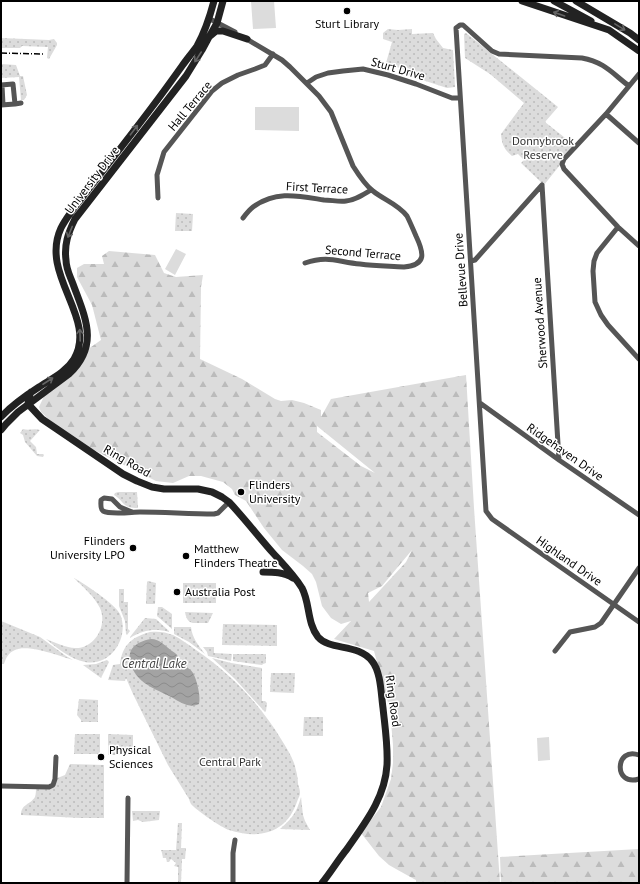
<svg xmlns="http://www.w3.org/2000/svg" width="640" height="884" font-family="'PT Sans',sans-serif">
  <defs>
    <pattern id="green-dots" width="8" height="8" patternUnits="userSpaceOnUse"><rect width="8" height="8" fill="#dcdcdc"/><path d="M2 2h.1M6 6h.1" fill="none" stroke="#bbb" stroke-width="1.8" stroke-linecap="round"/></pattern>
    <pattern id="forest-firs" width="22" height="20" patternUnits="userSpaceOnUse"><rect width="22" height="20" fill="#dcdcdc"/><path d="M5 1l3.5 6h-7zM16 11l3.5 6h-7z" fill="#bbb"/></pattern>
    <pattern id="water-waves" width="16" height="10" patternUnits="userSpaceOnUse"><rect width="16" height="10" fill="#a3a3a3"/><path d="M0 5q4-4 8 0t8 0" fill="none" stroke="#8b8b8b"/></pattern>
  </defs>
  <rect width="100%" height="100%" fill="#fff"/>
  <!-- green -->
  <path fill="url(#green-dots)" d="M388 29 398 30 412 29V34L433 33 436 39 443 48 453 50 455 87 447 88 407 75 405 70 386 63 392 42 383 39V33Z
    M466 33 558 107 545 122 574 145 562 157 560 165 544 185 521 163 524 160 518 154 512 156C504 149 502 145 501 134L524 103 490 74 465 58 464 34Z
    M1 38 49 40 54 39 57 43V45L49 59 47 58 48 47 22 46 20 48H1Z
    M1 64 16 65 20 76H23L27 95 24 100H21L19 77 1 78Z
    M176 213 193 214 192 231H175Z
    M23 429C29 431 34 428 40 430L30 441 36 447 37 454H43L44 455 43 457 37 456 25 442 23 435 20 433Z
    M118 492H137L138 508C122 508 125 502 114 495L115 493Z
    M74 578C85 584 115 604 120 614 130 637 111 667 85 662 70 659 57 648 46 639 54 642 67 648 75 648 94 649 108 626 100 608 94 596 83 587 74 578Z
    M148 581 156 583 155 604H146L147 582Z
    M183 583H216V603H183Z
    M119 589H124V602H128V629L130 631 127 635 126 634 125 621 119 606Z
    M158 607H162L172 614V629L157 616Z
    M185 612 213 613 208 623H193C188 622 186 618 185 612Z
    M145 618 156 619 169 631V632C155 628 143 630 130 638V637Z
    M1 621 40 637 66 656 73 660C59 656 28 644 15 650 8 653 6 658 4 664H2V638H1Z
    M223 624 277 625V646L222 645Z
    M174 627H191C192 638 199 646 205 654L189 642 174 634Z
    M150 632C158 631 166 632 173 635 181 639 189 645 196 650 230 673 260 704 281 739 286 747 291 755 294 763 296 770 298 777 298 784 299 787 300 790 300 793 300 795 299 797 298 799 295 808 291 817 283 824 267 837 248 836 229 830 222 828 196 810 191 804 190 802 190 802 189 799L168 765 133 694 126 678 125 681 108 680 113 665 120 664C122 645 132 637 150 632Z
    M203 647H214V653L232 654 231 661 208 656 207 652Z
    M233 654H266V663L263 664 262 665 233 661Z
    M212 658 231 663 262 668V701H265L267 703 266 711 265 712 264 711 235 679Z
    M107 660 109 662 101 678 83 665 96 664Z
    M271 673H295L294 693 270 692Z
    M79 699 98 700V722H81V720L77 715Z
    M304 717H323V736H303Z
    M75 734H100V754H74Z
    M108 734 133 735V755H108Z
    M70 764 104 765V818H80L21 815C21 804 30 805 35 797 36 794 36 790 36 787H49L55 779 65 775Z
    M301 797 303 815 305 821 310 830 280 829C292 818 296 814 301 797Z
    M132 811H160L159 820 143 822 138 820 133 821Z
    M178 823H182L181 848H186L185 859H182L181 883H178V867L174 866 176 863 171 859 169 862H167L166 858H163L162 853 161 850H176Z"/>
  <!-- forest -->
  <path fill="url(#forest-firs)" fill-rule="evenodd" d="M109 251 155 255 164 273 176 277 203 275 201 287 200 359 242 379 275 399 281 401 292 400 304 403 321 410V417L331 399 466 375 474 508 500 883H416V880L414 879 396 869 389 865 379 856 361 833 381 807 391 779 393 763V745L390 710 374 651 334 639 351 621 341 624 331 618 322 606 316 582 312 574 303 566 282 550 264 528 246 501 235 495 232 489 223 482 201 476H189L173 483 156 481 68 437 41 412 39 407 46 392 84 352 101 340 92 305 77 277V268L84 264H104L102 256ZM317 426 375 473 361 466 317 432ZM412 550 406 562 369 602 368 593 382 586Z
    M639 849V883H501L500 857Z"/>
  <!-- pitch -->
  <path fill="#dcdcdc" d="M251 1H274L276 28 253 29Z
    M255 107H299V131L255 130Z
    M176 249 186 254 175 275 165 269Z
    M549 737 550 760 538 761 537 738Z"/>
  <!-- water -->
  <path fill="url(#water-waves)" d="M151 639C160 639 165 646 172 651 176 654 173 651 177 655 179 658 180 662 184 665 187 668 191 669 193 673 197 680 201 697 199 704 195 706 192 706 187 705 180 703 174 698 167 695 157 690 146 686 138 677 135 674 133 670 132 666 125 650 135 642 151 639Z"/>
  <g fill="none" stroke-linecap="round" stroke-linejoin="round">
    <!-- street -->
    <path stroke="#555" stroke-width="5" d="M210 19 235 32
      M245 38 282 60 290 67 319 96 331 112 353 166C358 174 365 185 373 191 384 200 398 204 407 216 410 222 413 229 416 236 424 253 427 265 404 267 389 266 375 266 360 264 338 262 328 255 305 263
      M639 74 606 114 564 159 562 164 564 169 618 227 639 246
      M307 83 316 77 328 73 343 71 363 69 388 75 416 84 452 98H460
      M1 85 13 84 15 104 1 105
      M2 85 3 105
      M629 86C612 73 604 62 582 58L499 54 492 51 463 25H460L456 28 486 511 492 519 639 622
      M15 104 21 103
      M606 114 639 143
      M542 185 559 460
      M158 198 157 175 164 152 205 100 212 91 222 83 238 75 255 69 265 65 273 54
      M243 218C246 214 249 210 253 207 276 190 299 196 324 200 331 200 339 202 346 201 355 200 363 195 371 190
      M618 227 597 253 594 261 593 271 595 302 601 315 608 325 639 359
      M471 261 475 260 542 185
      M480 403 559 460 639 515
      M132 512 120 507 112 499 104 498 101 500C101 503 100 509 103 511 110 515 132 512 140 512 165 512 189 514 214 514L218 513 229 502
      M555 651 570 632 595 627 601 623 639 568
      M639 755C615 746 613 787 639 779
      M1 786 49 787 53 785 55 779 56 757
      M127 883 128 798
      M233 883V853L235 840"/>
    <!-- secondary -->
    <path stroke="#222" stroke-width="7" d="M522 1 609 30 639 51
      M554 1 591 21
      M576 1 630 33 639 40
      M210 36 216 31H223L247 39
      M31 392 29 397 28 404 42 419 123 474 137 481 152 487 164 489H198L212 492 222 497 229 502C244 518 258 536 273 553 283 564 294 575 302 588 310 603 307 623 318 637 330 651 358 643 372 661 381 672 381 694 383 708 385 727 388 746 387 765 385 798 365 823 347 849 338 860 331 872 322 883
      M1 417C12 405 25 396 39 387 51 379 66 372 74 359 98 318 39 275 61 228 69 212 87 192 98 177 116 154 134 131 152 107 162 94 172 80 182 66 187 59 192 53 197 46 205 32 210 16 214 1
      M1 430 6 424 18 412 69 374C100 345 85 317 73 284 70 276 66 269 66 260 64 245 68 233 75 219L186 76 202 50 209 37 217 23 223 1
      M263 572C273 572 284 572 293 578"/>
    <!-- rail -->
    <path stroke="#000" stroke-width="1.5" stroke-dasharray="6 2 1 2" stroke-linecap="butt" d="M1 53 45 54"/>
  </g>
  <!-- one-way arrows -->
  <defs><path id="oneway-shaft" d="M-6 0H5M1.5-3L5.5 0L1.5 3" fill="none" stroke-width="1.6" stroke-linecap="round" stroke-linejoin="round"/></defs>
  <g stroke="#646464">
    <use href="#oneway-shaft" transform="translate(559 14) rotate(-161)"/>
    <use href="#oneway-shaft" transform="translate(620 27) rotate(31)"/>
    <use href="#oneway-shaft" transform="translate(198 57) rotate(123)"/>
    <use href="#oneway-shaft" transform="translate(134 130) rotate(-53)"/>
    <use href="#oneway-shaft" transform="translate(70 232) rotate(112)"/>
    <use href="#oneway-shaft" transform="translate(80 335) rotate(-92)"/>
    <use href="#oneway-shaft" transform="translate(48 381) rotate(-33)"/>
  </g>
  <!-- markers -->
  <g fill="#000" stroke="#fff" stroke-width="1.5">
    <circle cx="347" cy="11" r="4"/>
    <circle cx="241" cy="492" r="4"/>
    <circle cx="133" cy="548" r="4"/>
    <circle cx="186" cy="556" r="4"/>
    <circle cx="177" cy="592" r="4"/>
    <circle cx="101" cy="757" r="4"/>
  </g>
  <g text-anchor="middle" stroke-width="3" stroke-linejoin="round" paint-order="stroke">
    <!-- poi labels -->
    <g font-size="12" fill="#000" stroke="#fff" text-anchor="start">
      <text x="347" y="28" text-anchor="middle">Sturt Library</text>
      <text x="249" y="489">Flinders<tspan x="249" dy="14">University</tspan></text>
      <text x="125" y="545" text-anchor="end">Flinders<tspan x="125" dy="14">University LPO</tspan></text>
      <text x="194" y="553">Matthew<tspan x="194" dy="14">Flinders Theatre</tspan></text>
      <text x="185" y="596">Australia Post</text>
      <text x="109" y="754">Physical<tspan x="109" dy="14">Sciences</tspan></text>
    </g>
    <!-- street labels -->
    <g font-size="12" fill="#000" stroke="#fff">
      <text transform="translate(398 69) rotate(16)" y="4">Sturt Drive</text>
      <text transform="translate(190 106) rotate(-50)" y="4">Hall Terrace</text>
      <text transform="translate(92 180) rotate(-53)" y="4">University Drive</text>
      <text transform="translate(317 188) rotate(3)" y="4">First Terrace</text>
      <text transform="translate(363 253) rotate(5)" y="4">Second Terrace</text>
      <text transform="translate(461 270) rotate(-94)" y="4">Bellevue Drive</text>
      <text transform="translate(540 323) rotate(-94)" y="4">Sherwood Avenue</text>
      <text transform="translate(565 452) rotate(35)" y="4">Ridgehaven Drive</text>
      <text transform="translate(127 461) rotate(30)" y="4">Ring Road</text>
      <text transform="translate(569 561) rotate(35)" y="4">Highland Drive</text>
      <text transform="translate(393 701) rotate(82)" y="4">Ring Road</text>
    </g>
    <!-- park labels -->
    <g font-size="12" fill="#333" stroke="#fff">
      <text x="543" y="145">Donnybrook<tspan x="543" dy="14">Reserve</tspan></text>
      <text x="230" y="766">Central Park</text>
    </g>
    <!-- water labels -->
    <g font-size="13" font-style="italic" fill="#444" stroke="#fff">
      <text x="154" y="668">Central Lake</text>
    </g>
  </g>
  <!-- border -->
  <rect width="640" height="884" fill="none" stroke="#000000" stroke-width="4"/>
</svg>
